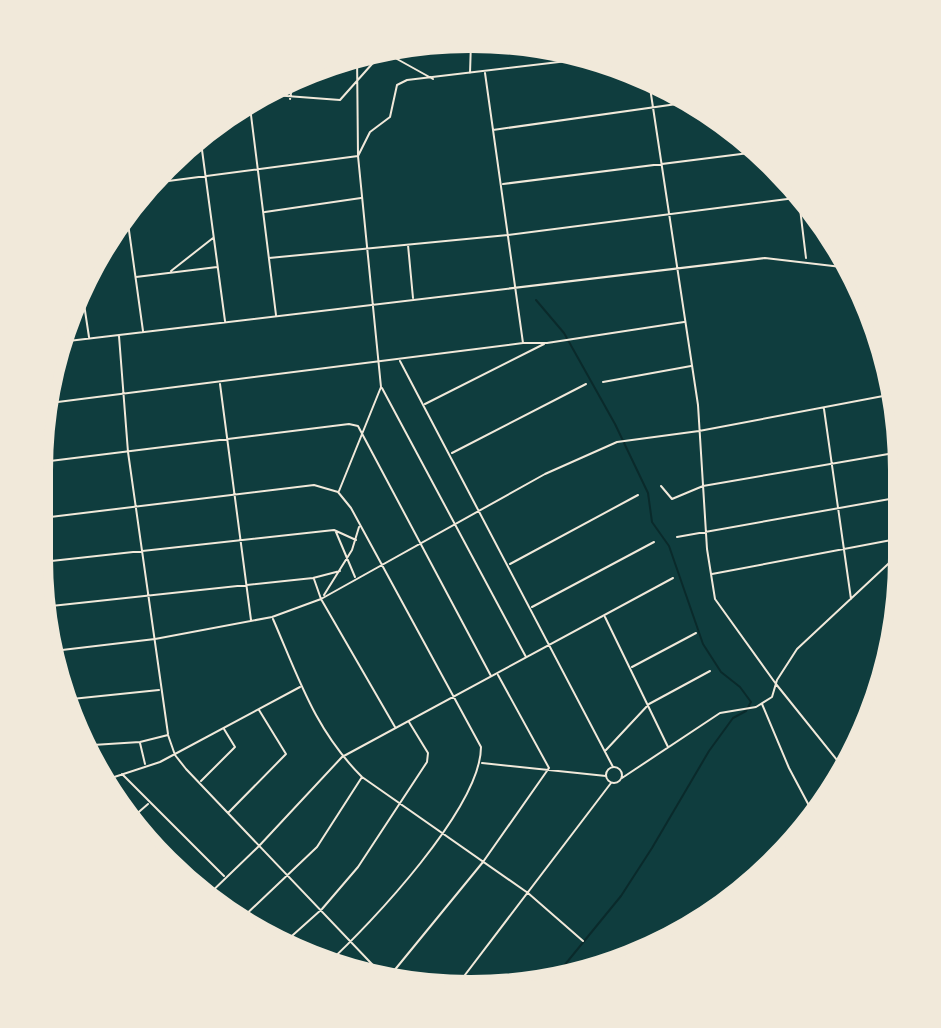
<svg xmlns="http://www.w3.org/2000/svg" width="941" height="1028" font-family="'Alegreya Sans',sans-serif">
  <rect width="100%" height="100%" fill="#0f3d3e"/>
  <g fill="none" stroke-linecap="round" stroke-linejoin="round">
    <!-- stream -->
    <path stroke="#0a2a2b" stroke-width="2" d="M536 300 564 333 615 424 648 493 652 522 669 546 703 644 721 672 740 687 751 702 746 711 733 718 709 751 652 848 621 896 563 967 556 986"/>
    <!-- minor -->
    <path stroke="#f1e9da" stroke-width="2" d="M470 73 471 42
      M485 73 523 343
      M649 81 698 405 707 549 715 599 776 684 849 775
      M260 94 340 100 372 64 388 54 433 79
      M249 99 276 315
      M290 99 293 81
      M493 130 698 101
      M200 135 225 321
      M153 183 358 156 357 54
      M503 184 757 152
      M798 192 806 258
      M126 209 143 331
      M265 212 361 198
      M408 245 413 298
      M269 258 508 235 803 197
      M836 264 845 256
      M171 271 213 238
      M136 277 217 267
      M82 291 89 337
      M119 336 128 452 168 734
      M60 342 765 258 850 268
      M400 361 613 767
      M603 382 691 366
      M220 384 251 620
      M382 388 526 657
      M42 404 523 343H547L684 322
      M425 404 544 344
      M824 409 851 599
      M452 453 586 384
      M42 462 349 424 358 426 491 676
      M661 486 672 499 703 486 900 452
      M339 491 381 387 358 156 370 132 390 117 397 85 407 80 593 58
      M42 518 314 485 338 492 351 508 481 747C481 807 371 924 327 964
      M336 532 355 577
      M677 537 901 497
      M42 562 334 530 356 540
      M510 564 638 495
      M712 574 902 538
      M314 579 321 599 395 727
      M324 595 352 550 359 527
      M42 607 313 578 340 571
      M532 607 654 542
      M605 617 668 747
      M273 619C299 679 315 730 362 777L528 893 583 941
      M45 652 155 639 272 617 321 599 545 474 617 442 699 431 899 393
      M632 667 696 633
      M62 700 159 690
      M762 704 789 768 814 815
      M140 743 145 764
      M77 746 140 742 168 735 175 755 186 769 390 983
      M606 750 649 704 710 671
      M482 763 606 776
      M606 775a8 8 0 1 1 16 0a8 8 0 1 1-16 0Z
      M122 774 224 876
      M622 778 720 713 756 707 772 697 777 680 797 649 902 551
      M201 781 235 747 224 729
      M99 782 160 762 300 687
      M228 813 286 754 259 710
      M125 824 148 804
      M202 901 259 846 342 757 673 578
      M239 921 317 847 362 777
      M284 943 322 909 358 867 427 762 428 753 409 722
      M384 983 483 862 549 768 498 675
      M452 992 611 783"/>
  </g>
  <!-- crop -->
  <path d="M0 0H941V1028H0ZM470 48H471A422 422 0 0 1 893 470V558A422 422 0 0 1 471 980H470A422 422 0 0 1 48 558V470A422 422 0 0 1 470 48Z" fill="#f1e9da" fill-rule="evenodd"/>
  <path fill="none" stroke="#f1e9da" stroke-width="10" d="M470 48H471A422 422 0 0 1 893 470V558A422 422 0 0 1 471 980H470A422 422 0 0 1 48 558V470A422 422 0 0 1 470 48Z"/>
</svg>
